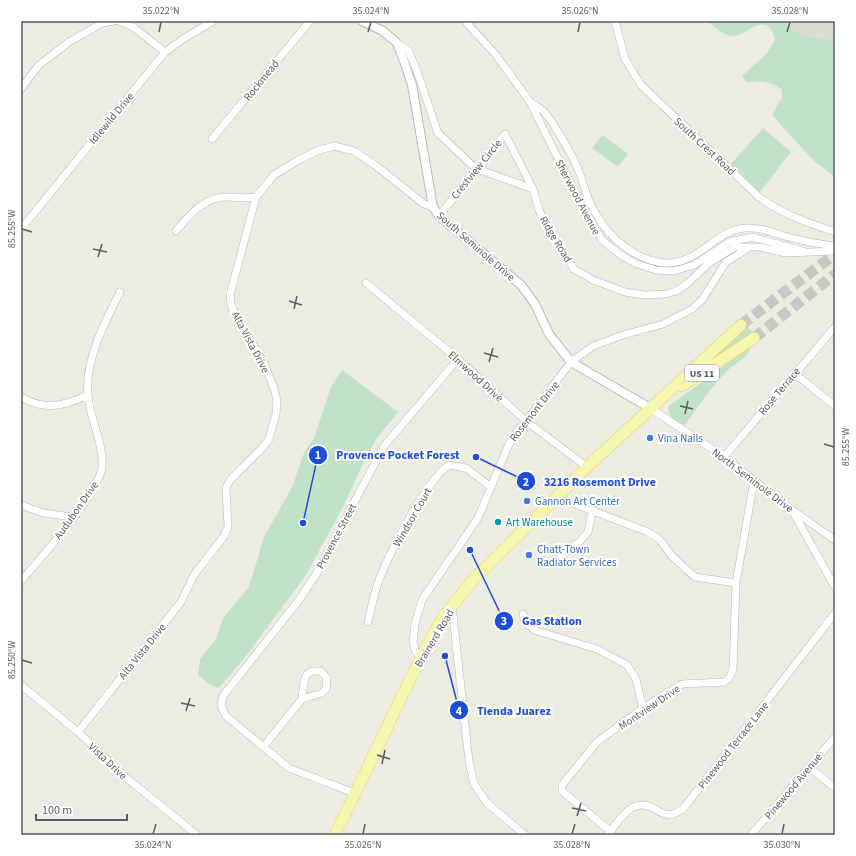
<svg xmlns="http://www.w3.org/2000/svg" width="856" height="856" font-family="'Source Sans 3',sans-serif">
  <rect width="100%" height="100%" fill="#ecece3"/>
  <!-- education -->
  <path fill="#dcdbd1" d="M781 21H835V39L806 37Z"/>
  <!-- green -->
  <path fill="#c2e2c7" d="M708 21H781L806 37 835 39V177L812 159 772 115 782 97V90C771 81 760 81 746 82L742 76 767 53 775 40C767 6 747 38 731 36 723 35 714 27 708 21Z
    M763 128 791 152 760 192 731 164Z
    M603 135 628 154 618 167 592 148Z
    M747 326 752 332 746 338 713 359 735 335Z
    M750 347C749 357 736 363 729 369 712 386 698 407 684 426 677 421 665 416 669 406Z
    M342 370 398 412 377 438 366 457 343 507 306 575 243 660 219 688 209 684 198 675 200 659 216 639 223 618 249 587 264 537 293 485 304 453 314 438 331 387Z"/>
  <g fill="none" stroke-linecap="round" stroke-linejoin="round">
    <!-- primary-tunnel -->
    <path stroke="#c8c8c3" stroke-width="11" stroke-dasharray="11 5.5" stroke-linecap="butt" d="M741 325 835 254
      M754 338 835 274"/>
    <!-- minor casing -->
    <g stroke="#b6b7bc" stroke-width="8">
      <path id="minor" d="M119 21 133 27 165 52
        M465 21 496 55 530 102 588 219 602 240 622 256 637 264 656 270 674 271 694 265 729 242 752 237 803 251
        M615 21 625 59 641 85 759 197C782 214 808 223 835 232
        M397 43 408 50 417 71 438 133 475 168 533 189 539 210 548 229 574 269 593 280 625 292 645 295 666 294 676 291 687 284 709 263 735 247H759L786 253 835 251
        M21 89 38 66 69 42 102 23 114 21
        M532 103C535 106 539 107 542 110 551 117 573 157 578 169 584 184 587 200 596 214 614 245 654 276 691 257 710 247 724 229 746 228 761 227 774 233 788 237 803 241 819 244 835 246
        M212 139 310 21
        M439 216 505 134 533 189
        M21 229 165 52 183 39 213 21
        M176 231C191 214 203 197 228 197 237 197 246 199 256 197
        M366 283 458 359 526 421 587 467
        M794 373 835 406
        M21 397C44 411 64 406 88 395
        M650 408 724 457 792 510 835 540
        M724 457 835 327
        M557 497 648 532 660 540 672 556 695 577 736 583
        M21 505 43 513 73 517
        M793 512 835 587
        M555 562 580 541 588 532 592 512
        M21 581C39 560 100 492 102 467 104 444 90 419 88 396 84 362 105 322 120 292
        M452 606 469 761 474 784 487 803 525 835
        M523 614 525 622 534 630 597 649 627 665 636 679 643 708
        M368 622C371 610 373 598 377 586 386 559 426 480 449 465L466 468 491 487
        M421 657 415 650 413 642 415 624 422 600 478 518 508 446 517 431 526 421 571 362 593 346 623 335 663 324 692 309 702 300 726 262 747 249
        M21 685 78 732 129 780 197 835
        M78 732 181 602 194 575 224 536 228 527 226 488 230 480 262 448 269 439 276 414 277 402 275 391 264 363 235 315 231 304 230 295 256 197 274 175 300 159 319 150 334 146 354 151 375 165 424 204 433 207
        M264 746 302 699 304 681 307 674 312 671H321L327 678 326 689 322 693 302 699
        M809 767 835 788
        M354 793 289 768 226 716 221 706 223 696 299 600 315 576 384 446 458 359
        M610 831 562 791V785L597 742 643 708 682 684 724 682 729 678 733 670 736 583 754 481
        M608 835C615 825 628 804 642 805 661 806 661 823 683 809L835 613
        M751 835 835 737"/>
    </g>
    <!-- tertiary casing -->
    <g stroke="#b6b7bc" stroke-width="10">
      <path id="tertiary" d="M362 21 383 31 397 43 404 61 412 85 433 207 439 216 521 285 535 304 549 334 571 362 650 408"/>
    </g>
    <!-- primary casing -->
    <g stroke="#e4d365" stroke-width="12">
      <path id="primary" d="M682 386 754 338
        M335 835 421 657 440 622 452 606 473 580 587 467 741 325"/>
    </g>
    <!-- minor -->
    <use href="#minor" stroke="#fff" stroke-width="7"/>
    <!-- tertiary -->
    <use href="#tertiary" stroke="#fff" stroke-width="8"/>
    <!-- primary -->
    <use href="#primary" stroke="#f7f6ae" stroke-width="11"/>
  </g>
  <!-- ticks -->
  <path fill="none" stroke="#5b5d62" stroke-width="1.5" d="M159 32 161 22M368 32 371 22M578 32 580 22M787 32 790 22M22 229 32 232M93 249 107 252M98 257 102 244M289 301 302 305M294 309 297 296M484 353 498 357M489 362 493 348M680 406 693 409M685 414 688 401M824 444 834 447M22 660 32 663M181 703 195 706M186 711 190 698M377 755 390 759M382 764 385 750M572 808 586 811M577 816 581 803M153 834 156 824M363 834 365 824M572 834 575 824M782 834 784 824"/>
  <!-- markers -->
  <g fill="#3f7fe0" stroke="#fff" stroke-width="1.5">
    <circle cx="650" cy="438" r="4"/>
    <circle cx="527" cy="501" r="4"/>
    <circle cx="529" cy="555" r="4"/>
  </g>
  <circle fill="#0f9aa8" stroke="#fff" stroke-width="1.5" cx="498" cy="522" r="4"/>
  <g text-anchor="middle" stroke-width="4" stroke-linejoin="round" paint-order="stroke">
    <!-- shield labels -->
    <rect fill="#fff" stroke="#8c8e91" stroke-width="1" x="685" y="365" width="34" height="16" rx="3"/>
    <g font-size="10" font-weight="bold" fill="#5b5d62">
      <text x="702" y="377">US 11</text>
    </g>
    <!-- street labels -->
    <g font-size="11" fill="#5b5d62" stroke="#fff">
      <text transform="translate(261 80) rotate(-51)" y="4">Rockmead</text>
      <text transform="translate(111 118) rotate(-50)" y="4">Idlewild Drive</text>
      <text transform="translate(705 146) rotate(43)" y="4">South Crest Road</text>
      <text transform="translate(476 169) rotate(-51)" y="4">Crestview Circle</text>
      <text transform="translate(578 197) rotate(62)" y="4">Sherwood Avenue</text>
      <text transform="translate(556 239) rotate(59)" y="4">Ridge Road</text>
      <text transform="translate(476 246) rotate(41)" y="4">South Seminole Drive</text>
      <text transform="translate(251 342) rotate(62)" y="4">Alta Vista Drive</text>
      <text transform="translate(476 376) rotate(42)" y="4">Elmwood Drive</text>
      <text transform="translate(779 391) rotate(-50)" y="4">Rose Terrace</text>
      <text transform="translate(534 411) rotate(-52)" y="4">Rosemont Drive</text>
      <text transform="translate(753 480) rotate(37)" y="4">North Seminole Drive</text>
      <text transform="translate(76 510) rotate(-55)" y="4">Audubon Drive</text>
      <text transform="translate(412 517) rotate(-60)" y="4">Windsor Court</text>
      <text transform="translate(336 536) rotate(-62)" y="4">Provence Street</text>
      <text transform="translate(434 638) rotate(-59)" y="4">Brainerd Road</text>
      <text transform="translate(142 651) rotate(-51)" y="4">Alta Vista Drive</text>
      <text transform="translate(649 707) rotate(-34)" y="4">Montview Drive</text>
      <text transform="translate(733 745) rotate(-52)" y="4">Pinewood Terrace Lane</text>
      <text transform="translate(108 761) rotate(43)" y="4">Vista Drive</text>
      <text transform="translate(793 786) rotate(-50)" y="4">Pinewood Avenue</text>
    </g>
    <!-- shop labels -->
    <g font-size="11" fill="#366cbe" stroke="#fff" text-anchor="start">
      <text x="658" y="442">Vina Nails</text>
      <text x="535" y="505">Gannon Art Center</text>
      <text x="537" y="553">Chatt-Town<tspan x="537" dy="13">Radiator Services</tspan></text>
    </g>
    <!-- culture labels -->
    <g font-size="11" fill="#0d838f" stroke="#fff" text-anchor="start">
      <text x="506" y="526">Art Warehouse</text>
    </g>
  </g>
  <!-- callouts -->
  <path fill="none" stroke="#1d4ed8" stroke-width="1.5" d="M303 523L318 455M476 457L526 481M470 550L504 621M445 656L459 710"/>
  <g fill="#1d4ed8" stroke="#fff" stroke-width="1.5">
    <circle cx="303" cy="523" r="4"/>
    <circle cx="476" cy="457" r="4"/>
    <circle cx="470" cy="550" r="4"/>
    <circle cx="445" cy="656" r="4"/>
    <circle cx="318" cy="455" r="10"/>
    <circle cx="526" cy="481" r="10"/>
    <circle cx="504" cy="621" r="10"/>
    <circle cx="459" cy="710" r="10"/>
  </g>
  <g font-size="12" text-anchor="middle" font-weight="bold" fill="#fff">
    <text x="318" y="459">1</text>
    <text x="526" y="486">2</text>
    <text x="504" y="625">3</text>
    <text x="459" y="715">4</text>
  </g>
  <g font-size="12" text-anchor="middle" font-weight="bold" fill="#1d4ed8" stroke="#fff" stroke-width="4" stroke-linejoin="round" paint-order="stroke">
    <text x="398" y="459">Provence Pocket Forest</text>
    <text x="600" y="486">3216 Rosemont Drive</text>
    <text x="552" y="625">Gas Station</text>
    <text x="514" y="715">Tienda Juarez</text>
  </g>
  <!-- border -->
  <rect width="856" height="856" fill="none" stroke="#ffffff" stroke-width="44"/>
  <!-- scale -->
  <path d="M36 814v6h91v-6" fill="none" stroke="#5b5d62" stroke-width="2"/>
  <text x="42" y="814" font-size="12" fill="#5b5d62" stroke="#ffffff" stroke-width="3" paint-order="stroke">100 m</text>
  <rect x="22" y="22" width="812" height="812" fill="none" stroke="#5b5d62" stroke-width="1.5"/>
  <g font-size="10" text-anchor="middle" fill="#5b5d62">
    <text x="161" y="14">35.022°N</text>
    <text x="371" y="14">35.024°N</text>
    <text x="580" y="14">35.026°N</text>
    <text x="790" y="14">35.028°N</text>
    <text transform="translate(11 229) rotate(-90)" y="4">85.255°W</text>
    <text transform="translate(845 447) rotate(-90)" y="4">85.255°W</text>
    <text transform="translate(11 660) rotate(-90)" y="4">85.250°W</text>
    <text x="153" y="848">35.024°N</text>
    <text x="363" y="848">35.026°N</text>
    <text x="572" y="848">35.028°N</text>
    <text x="782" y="848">35.030°N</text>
  </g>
</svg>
